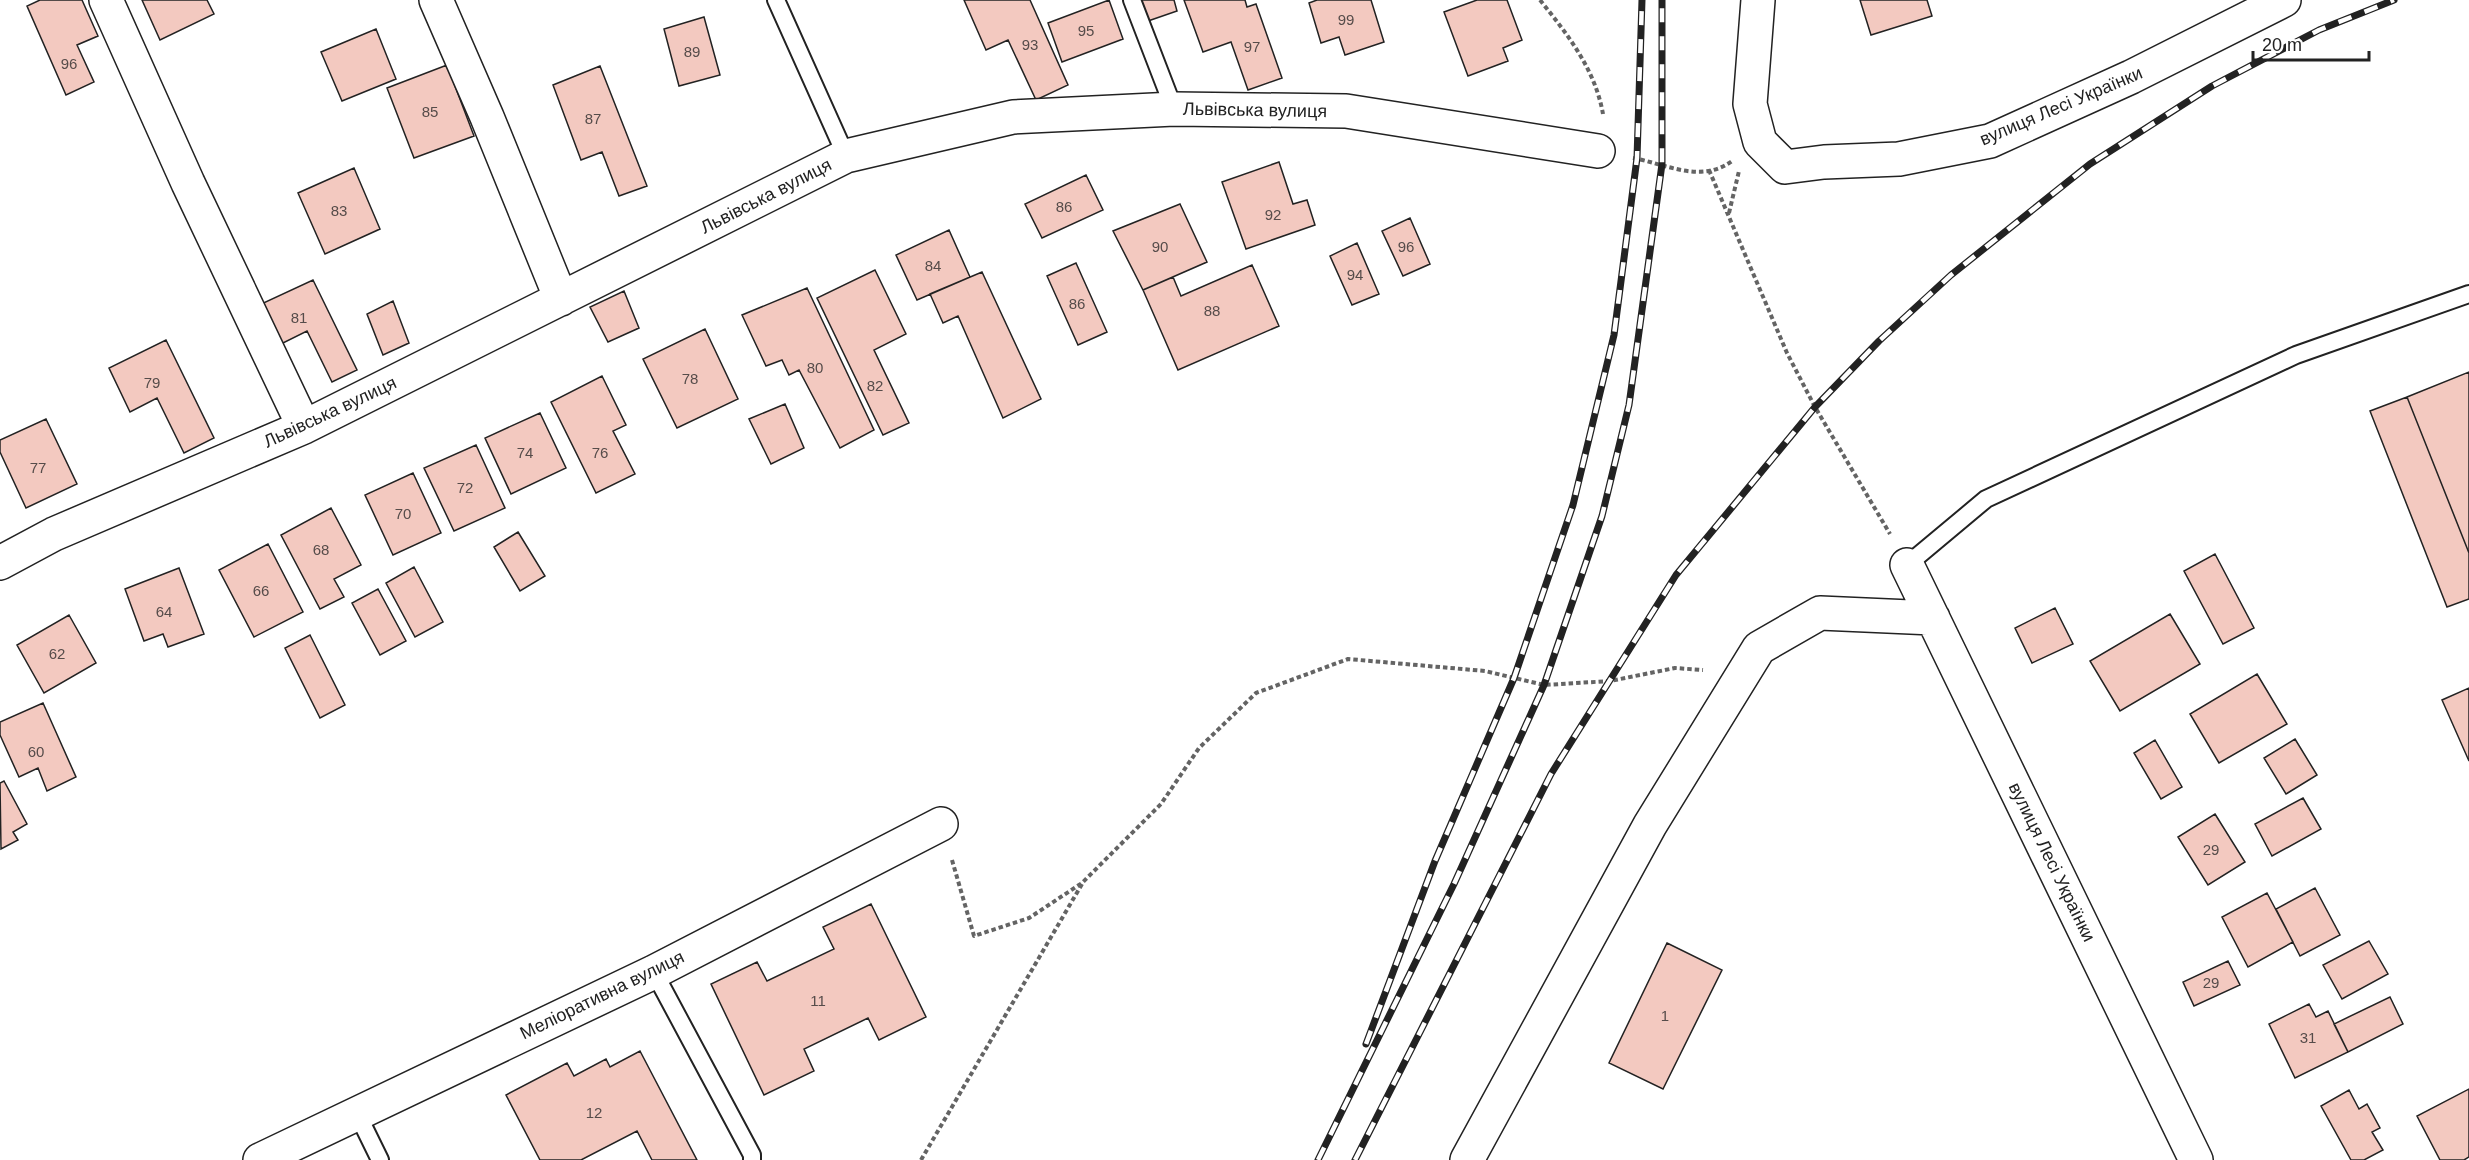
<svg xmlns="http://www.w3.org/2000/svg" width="2469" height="1160" font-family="Helvetica,sans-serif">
  <rect width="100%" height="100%" fill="#fff"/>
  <!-- building -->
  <path fill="#f3c9c0" stroke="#222" stroke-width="1.5" d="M40 0H82L98 36 77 45 94 82 66 95 27 6Z
    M142 0H207L214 14 160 40Z
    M964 0H1030L1068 85 1036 100 1008 40 986 50Z
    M1109 0 1123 39 1062 62 1048 23Z
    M1140 0H1174L1177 11 1148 21Z
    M1184 0H1245L1247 7 1256 4 1282 78 1248 90 1231 42 1203 52Z
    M1317 0H1371L1384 42 1345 55 1339 37 1321 43 1309 3Z
    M1477 0H1507L1522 40 1503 48 1508 61 1468 76 1444 12Z
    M1860 0H1927L1932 16 1871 35Z
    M704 17 720 75 679 86 664 29Z
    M376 29 396 79 342 101 321 52Z
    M447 65 474 136 414 158 387 88Z
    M600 66 647 186 619 196 602 152 581 160 553 85Z
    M1279 162 1293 204 1307 200 1315 225 1246 249 1222 182Z
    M354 168 380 229 325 254 298 193Z
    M1086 175 1103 210 1042 238 1025 204Z
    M1180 204 1207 262 1143 290 1113 231Z
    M1410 218 1430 264 1403 276 1382 231Z
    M949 230 970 277 917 300 896 255Z
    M1357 243 1379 294 1352 305 1330 256Z
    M1076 263 1107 332 1078 345 1047 276Z
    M1252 265 1279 326 1178 370 1143 290 1173 277 1181 296Z
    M875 270 906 334 874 350 909 423 883 435 817 298Z
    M982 272 1041 399 1003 418 958 316 943 323 930 294Z
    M313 280 357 370 332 382 307 331 279 345 259 305Z
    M807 288 874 430 840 448 799 370 789 375 782 360 766 366 742 315Z
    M624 291 639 328 608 342 590 307Z
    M393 301 409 343 383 355 367 314Z
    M705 329 738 399 677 428 643 359Z
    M166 340 214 438 184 453 157 398 130 412 109 368Z
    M2469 372V553L2407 397Z
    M602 376 626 425 613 431 635 474 596 493 551 402Z
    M2407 397 2469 553V599L2447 607 2370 411Z
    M785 404 804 448 771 464 749 419Z
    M540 413 566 468 511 494 485 438Z
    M46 419 77 484 26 508 0 452V440Z
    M476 445 505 508 454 531 424 468Z
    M413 473 441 533 393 555 365 495Z
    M331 508 361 565 334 579 344 597 320 609 281 535Z
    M518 532 545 576 520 591 494 547Z
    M268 544 303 612 254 637 219 570Z
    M2215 554 2254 628 2223 644 2184 571Z
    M414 567 443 622 415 637 386 583Z
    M179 568 204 634 168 647 163 634 144 641 125 589Z
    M378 589 406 641 380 655 352 603Z
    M2055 608 2073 644 2032 663 2015 628Z
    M2170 614 2200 664 2120 711 2090 661Z
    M69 615 96 663 44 693 17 645Z
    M310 635 345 705 320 718 285 648Z
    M2257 674 2287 724 2219 763 2190 714Z
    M2469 688V761L2442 700Z
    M43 703 76 777 47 791 38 768 19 777 0 735V722Z
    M2295 739 2317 775 2286 794 2264 758Z
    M2155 740 2182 787 2161 799 2134 753Z
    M4 781 27 824 13 832 18 840 1 849 0 783Z
    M2303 798 2321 829 2272 856 2255 824Z
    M2215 814 2245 862 2208 885 2178 837Z
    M2315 888 2340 935 2300 956 2276 909Z
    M2267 893 2293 942 2248 967 2222 917Z
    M871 904 926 1017 879 1040 868 1018 804 1049 814 1071 764 1095 711 984 757 962 767 981 834 949 823 927Z
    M2369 941 2388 974 2342 999 2323 965Z
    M1667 943 1722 970 1663 1089 1609 1063Z
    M2228 961 2240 985 2194 1006 2183 982Z
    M2390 997 2403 1024 2348 1052 2334 1024Z
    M2309 1004 2316 1017 2328 1011 2348 1052 2295 1078 2269 1024Z
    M640 1051 697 1160H652L637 1131 581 1160H540L506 1095 567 1063 574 1076 606 1059 610 1067Z
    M2469 1089V1157L2464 1160H2440L2417 1116Z
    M2349 1090 2359 1109 2367 1104 2380 1128 2372 1132 2383 1150 2364 1160H2351L2321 1106Z"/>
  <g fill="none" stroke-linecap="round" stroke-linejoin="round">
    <!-- lane casing -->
    <g stroke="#222" stroke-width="20">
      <path id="lane" d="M776 0 846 156
        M1132 0 1174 109
        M1907 565 1986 499 2296 355 2469 294
        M654 972 752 1155V1160
        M357 1113 380 1160"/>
    </g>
    <!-- street casing -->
    <g stroke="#222" stroke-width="36">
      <path id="street" d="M106 0 188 183 304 427
        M436 0 487 117 561 299
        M1758 0 1750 104 1760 142 1785 167 1824 162 1899 159 1990 141 2131 77 2284 0
        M0 563 54 534 304 427 846 156 1013 117 1174 109 1346 111 1598 151
        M1907 565 2196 1160
        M260 1160 654 972 941 824
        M1467 1160 1650 825 1759 648 1820 613 1933 618"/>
    </g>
    <!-- path -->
    <path stroke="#646464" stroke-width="4" stroke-dasharray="4.5 3" stroke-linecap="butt" d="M1540 0C1568 35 1595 69 1603 114
      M1633 158C1666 164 1701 184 1732 161
      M1709 170 1787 353 1815 407 1890 534
      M1729 213 1739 171
      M952 860 974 936 1029 918 1082 883 1161 804 1199 748 1256 693 1348 659 1485 671 1544 685 1610 681 1675 668 1703 670
      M921 1160 1082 884"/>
    <!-- lane -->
    <use href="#lane" stroke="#fff" stroke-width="16"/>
    <!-- street -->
    <use href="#street" stroke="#fff" stroke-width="33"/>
    <!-- rail casing -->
    <g stroke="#222" stroke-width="7">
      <path id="rail" d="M1366 1044 1435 861 1514 678 1573 505 1614 335 1637 158 1642 0
        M1318 1160 1454 884 1544 685 1602 516 1629 405 1662 164V0
        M1355 1160 1551 774 1676 575 1815 407 1879 341 1951 275 2090 164 2212 86 2319 30 2394 0"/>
    </g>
    <!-- rail -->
    <use href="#rail" stroke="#fff" stroke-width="4.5" stroke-dasharray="14" stroke-linecap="butt"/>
  </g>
  <g text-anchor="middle" stroke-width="4.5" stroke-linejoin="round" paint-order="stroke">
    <!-- number labels -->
    <g font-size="15" fill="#564c4a">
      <text x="1346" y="25">99</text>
      <text x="1086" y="36">95</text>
      <text x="1030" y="50">93</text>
      <text x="1252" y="52">97</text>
      <text x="692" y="57">89</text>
      <text x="69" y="69">96</text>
      <text x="430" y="117">85</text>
      <text x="593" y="124">87</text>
      <text x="1064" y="212">86</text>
      <text x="339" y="216">83</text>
      <text x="1273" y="220">92</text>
      <text x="1160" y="252">90</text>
      <text x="1406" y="252">96</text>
      <text x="933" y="271">84</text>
      <text x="1355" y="280">94</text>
      <text x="1077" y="309">86</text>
      <text x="1212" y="316">88</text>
      <text x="299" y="323">81</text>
      <text x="815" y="373">80</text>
      <text x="690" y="384">78</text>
      <text x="152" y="388">79</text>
      <text x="875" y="391">82</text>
      <text x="525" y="458">74</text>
      <text x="600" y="458">76</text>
      <text x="38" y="473">77</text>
      <text x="465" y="493">72</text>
      <text x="403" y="519">70</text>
      <text x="321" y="555">68</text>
      <text x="261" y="596">66</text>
      <text x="164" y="617">64</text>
      <text x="57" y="659">62</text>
      <text x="36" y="757">60</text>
      <text x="2211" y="855">29</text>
      <text x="2211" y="988">29</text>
      <text x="818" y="1006">11</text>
      <text x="1665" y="1021">1</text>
      <text x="2308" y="1043">31</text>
      <text x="594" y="1118">12</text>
    </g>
    <!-- street labels -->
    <g font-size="18" fill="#222" stroke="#fff">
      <text transform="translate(2061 106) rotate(-23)" y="6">вулиця Лесі Українки</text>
      <text transform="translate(1255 110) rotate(1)" y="6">Львівська вулиця</text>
      <text transform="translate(766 196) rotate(-27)" y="6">Львівська вулиця</text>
      <text transform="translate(330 412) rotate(-25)" y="6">Львівська вулиця</text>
      <text transform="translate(2052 862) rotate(64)" y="6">вулиця Лесі Українки</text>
      <text transform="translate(602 995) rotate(-26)" y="6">Меліоративна вулиця</text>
    </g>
  </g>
  <!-- scale -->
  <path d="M2253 51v9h116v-9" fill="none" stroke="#222222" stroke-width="3"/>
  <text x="2262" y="51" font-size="18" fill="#222222" stroke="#ffffff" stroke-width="4.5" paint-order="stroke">20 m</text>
</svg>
